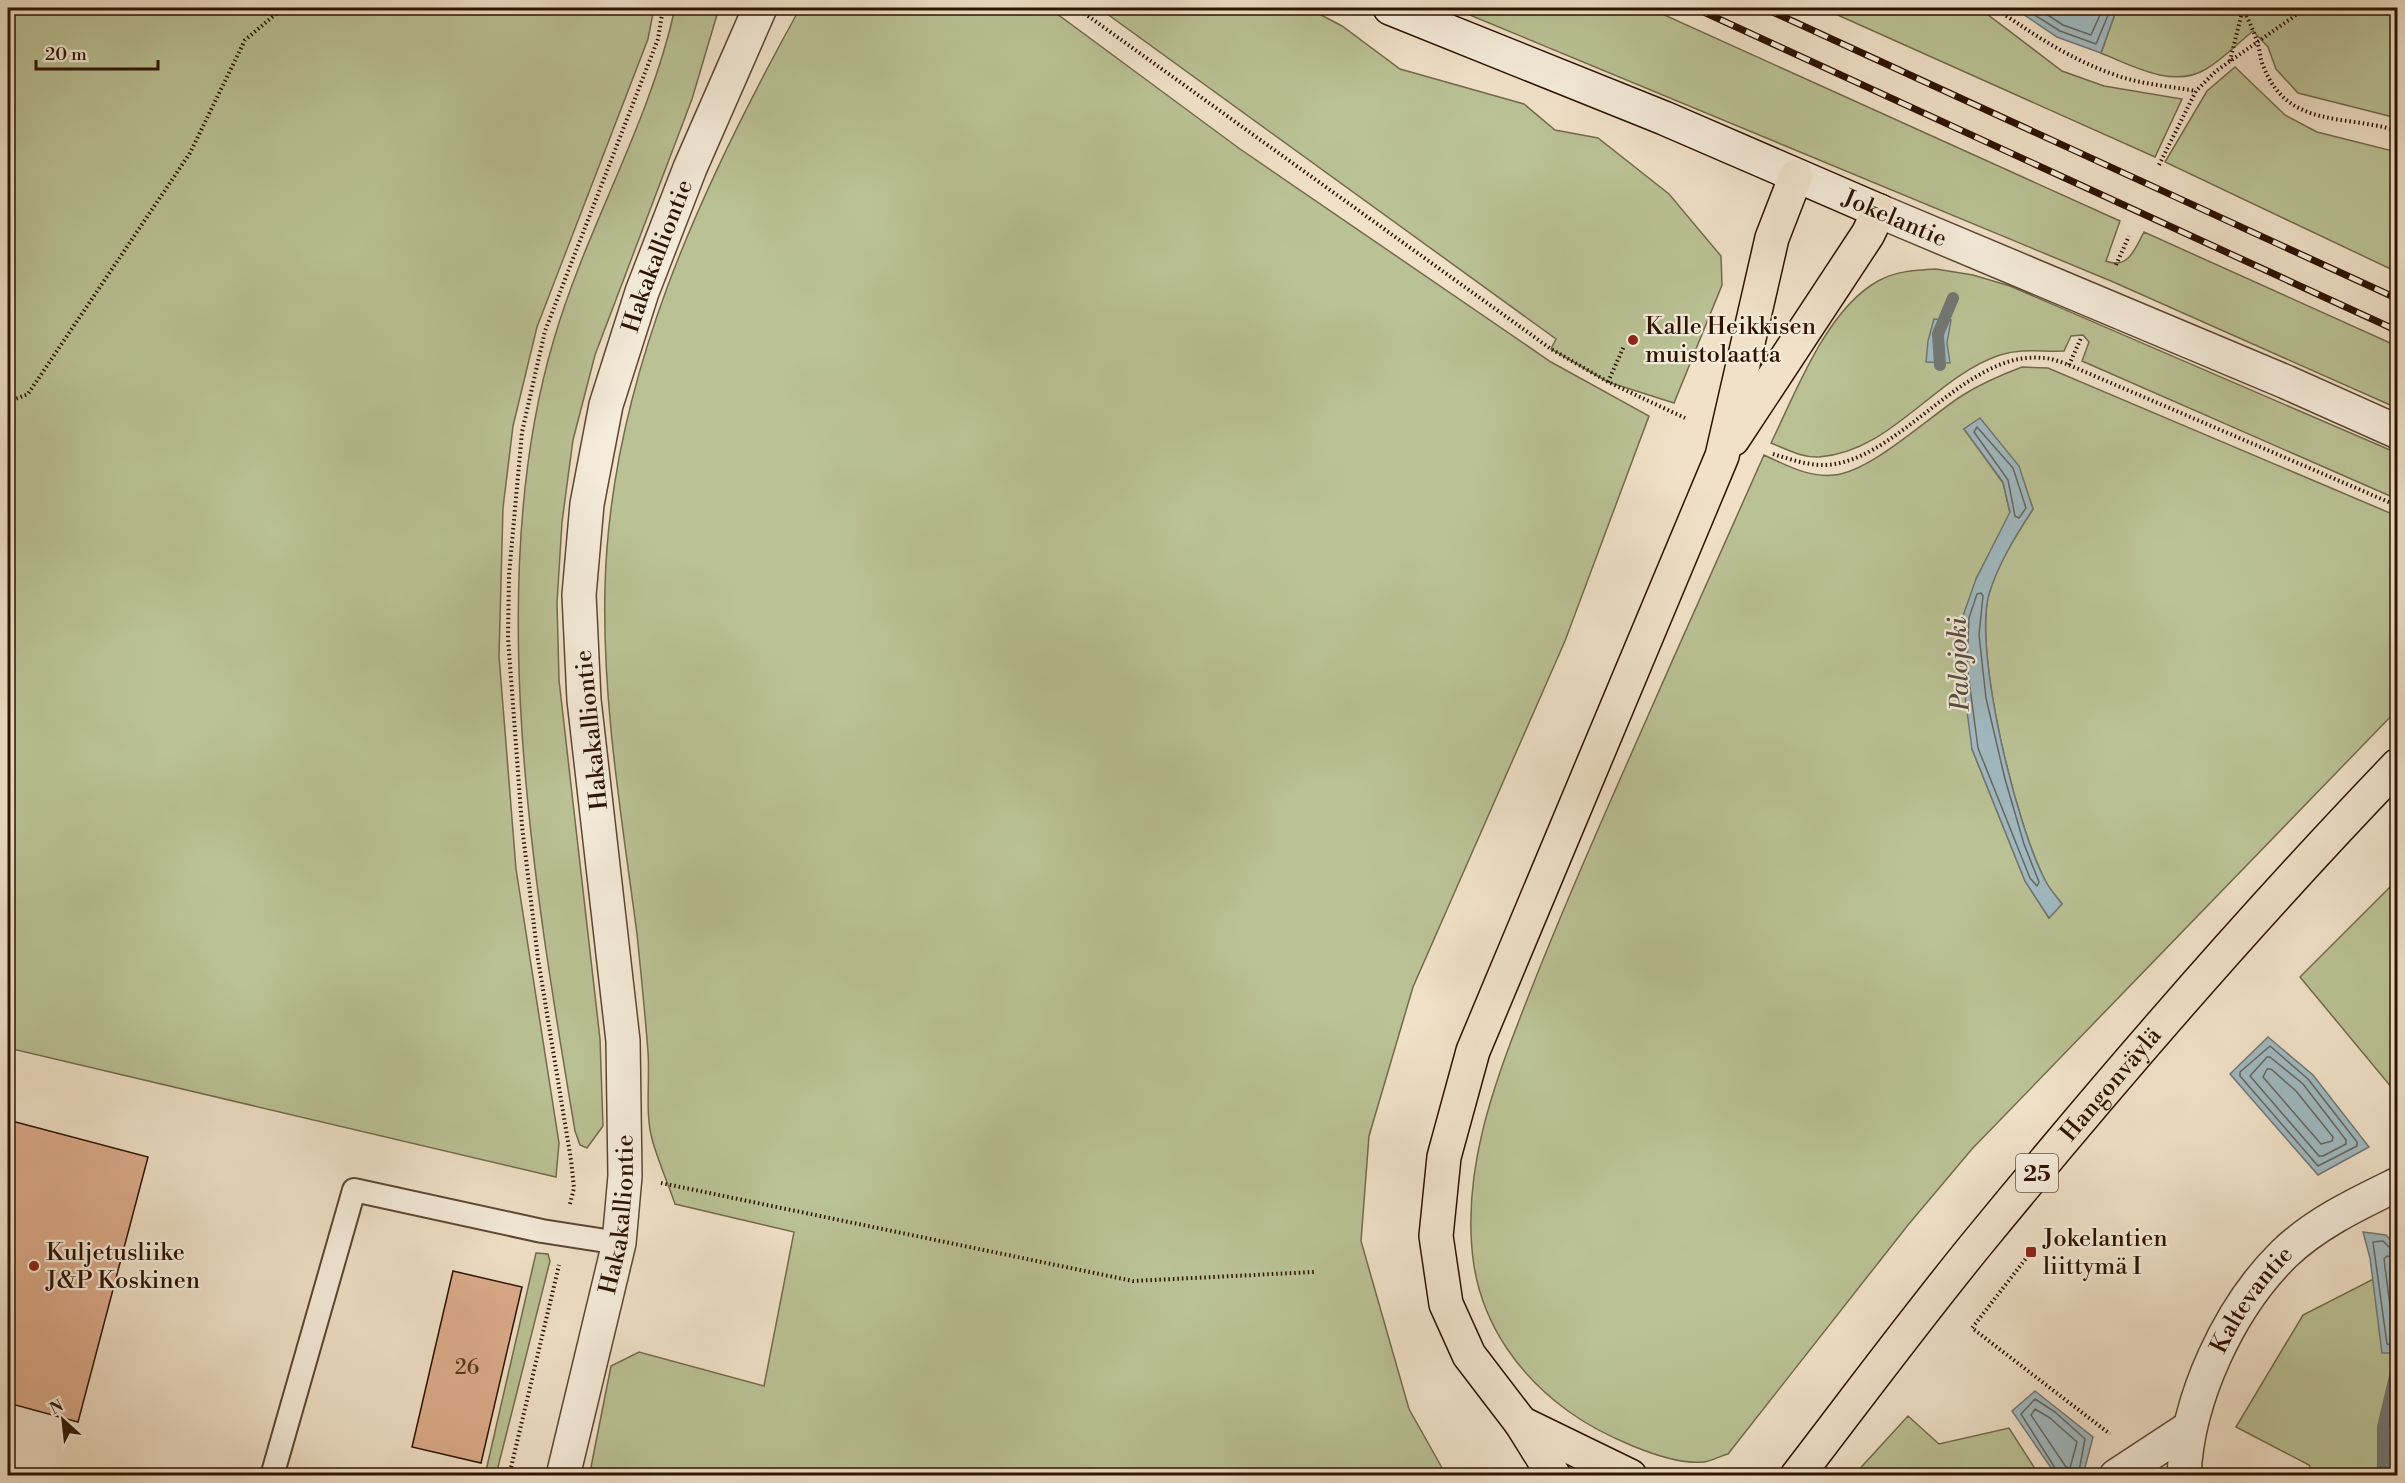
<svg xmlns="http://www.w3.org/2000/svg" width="2405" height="1483" font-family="'Libre Bodoni',serif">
  <rect width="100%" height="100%" fill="#f0e1c8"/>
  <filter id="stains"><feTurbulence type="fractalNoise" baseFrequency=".00333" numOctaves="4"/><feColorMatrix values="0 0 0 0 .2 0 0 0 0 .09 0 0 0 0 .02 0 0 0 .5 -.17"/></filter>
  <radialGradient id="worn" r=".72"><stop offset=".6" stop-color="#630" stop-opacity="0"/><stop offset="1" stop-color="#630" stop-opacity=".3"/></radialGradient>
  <!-- green -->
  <path fill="#bac295" stroke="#746a4b" stroke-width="1.5" fill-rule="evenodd" d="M8 8H654L648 39 537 327 513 426 503 508 499 656 516 869 559 1143 556 1177 8 1048Z
    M675 8H719L692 99 595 355 573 440 562 522 557 603 559 680 600 1039 603 1126 587 1148 580 1145 575 1131C534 887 482 580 554 339 587 226 650 123 675 8Z
    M800 8H1049L1240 149 1551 362 1649 416 1565 641 1413 987 1369 1136 1361 1241 1409 1409 1446 1475 605 1476 591 1467 611 1366 639 1352 764 1386 794 1232 675 1204C668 1183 658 1161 652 1139 645 1113 650 1080 648 1052 645 1013 641 973 637 934 622 819 602 703 605 587 610 380 702 185 800 8Z
    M1099 8H1308L1342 26 1400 69 1524 104 1555 130 1598 138 1669 194 1721 256 1722 285 1674 403 1608 382 1551 349 1556 339Z
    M1453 8H1649L2120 221 2106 261C2128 270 2135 249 2144 232L2397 346V408L2111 281Z
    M1822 8H1979L2062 71 2104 86 2182 99 2155 157Z
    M2117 8 2397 10V118L2298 93 2276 69 2268 47 2253 31C2238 43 2223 59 2206 69 2174 89 2132 66 2101 53Z
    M2235 67 2285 115 2317 132 2397 152V272L2165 162 2207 91Z
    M1936 269 1973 275 2010 286 2397 453V499L2082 361 2089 342 2083 335 2071 336 2064 351C2042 352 2022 348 2000 355 1934 377 1891 452 1819 457 1802 458 1786 449 1771 443 1796 392 1826 310 1878 281 1896 271 1916 270 1936 269Z
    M2022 367 2048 368 2397 516V710L1972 1149 1908 1225 1728 1454C1720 1456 1712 1461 1704 1462 1667 1466 1598 1433 1568 1411 1520 1376 1484 1327 1474 1266 1460 1173 1494 1084 1527 1000 1553 933 1581 868 1610 802 1661 686 1712 571 1764 455 1786 465 1809 478 1834 475 1871 472 1931 415 1963 395 1982 383 2001 375 2022 367ZM1980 419 2018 466 2033 509C2016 535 1998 564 1989 594 1973 651 2017 828 2046 882 2050 890 2057 897 2062 904L2049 918 2025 881 1972 749 1976 579 2010 513 2003 483 1964 429Z
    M2397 880V1094L2300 977Z
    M536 1253 548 1254 550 1261 496 1475H485Z
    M2397 1267V1475H2313L2309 1465 2236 1427 2303 1315Z
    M1908 1416 1939 1444 2009 1428 2039 1475H1854Z"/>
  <!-- water -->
  <path fill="#a0bac1" stroke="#727774" stroke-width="1.5" d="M2023 8H2117L2101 53 2057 37 2023 14Z
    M1934 319 1951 320 1947 343 1950 363 1926 362 1928 341Z
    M1980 418 2019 466 2033 509C2016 535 1998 564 1989 594 1973 651 2017 829 2046 882 2050 890 2057 897 2062 904L2049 918 2025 881 1972 749 1961 666 1963 616 1976 579 2010 512 2003 482 1964 429Z
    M2268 1037 2313 1075 2369 1147 2318 1175 2230 1074Z
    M2363 1232 2386 1235 2397 1247V1353H2382L2370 1258Z
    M2035 1391 2093 1437 2083 1475H2056L2012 1411Z"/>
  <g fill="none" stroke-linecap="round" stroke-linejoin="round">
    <!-- shore -->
    <path stroke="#676661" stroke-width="1.5" d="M2029 8 2030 12 2060 31 2096 44 2111 8
      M2037 8 2063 25 2091 35 2103 8
      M1940 331 1942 334V354L1935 357 1934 342Z
      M1977 427 2013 468 2026 508 2019 518 2015 516 2008 480 1974 432Z
      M1981 593 1983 596 1979 635 1986 698 2005 779 2024 844 2039 882 2037 886 2030 878 1978 748 1967 665 1969 618 1977 594Z
      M2270 1046 2308 1079 2357 1142V1146L2318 1166 2240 1076V1072Z
      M2267 1057H2270L2303 1084 2346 1140V1144L2323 1156H2319L2250 1076Z
      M2267 1069H2271L2296 1091 2333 1137 2332 1141 2321 1144 2263 1077Z
      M2398 1251 2392 1250 2383 1241 2373 1242 2387 1344 2398 1347
      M2398 1258 2387 1256 2384 1259 2394 1337 2398 1339
      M2035 1409 2050 1418 2077 1442 2070 1468 2066 1467 2031 1415Z
      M2060 1476 2021 1414 2035 1399 2055 1412 2085 1439 2078 1476"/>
    <!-- stream -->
    <path stroke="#727774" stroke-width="12" d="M1940 365 1938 334 1953 298
      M2383 1476V1427L2398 1364"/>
  </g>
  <!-- building -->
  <path fill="#dcac8b" stroke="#2e1301" stroke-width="1.5" d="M8 1120 148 1157 78 1422 8 1403Z
    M453 1271 522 1287 481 1463 412 1447Z"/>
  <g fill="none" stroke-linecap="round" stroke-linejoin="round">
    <!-- service casing -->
    <g stroke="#5e4633" stroke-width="26">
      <path id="service" d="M272 1476 354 1190 542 1231 619 1243"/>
    </g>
    <!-- minor casing -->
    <g stroke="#5e4633" stroke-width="36">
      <g id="minor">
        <path id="s1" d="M563 1476 619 1243 625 1176 623 1041 584 700 579 595 587 504 606 405 642 292 690 168 760 8"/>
        <path d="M2116 1476 2189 1428"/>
      </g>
    </g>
    <!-- tertiary casing -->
    <g stroke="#5e4633" stroke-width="36">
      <g id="tertiary">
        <path d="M1879 211 2286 382 2398 432"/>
        <path id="s2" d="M2184 1476C2187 1399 2229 1308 2284 1254 2316 1223 2359 1203 2398 1184"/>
      </g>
    </g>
    <!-- secondary casing -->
    <g stroke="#2e1301" stroke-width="36">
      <path id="secondary" d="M1390 8 1664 118 1879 211"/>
    </g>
    <!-- trunk casing -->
    <g stroke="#2e1301" stroke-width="36">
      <g id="trunk">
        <path d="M1733 439 1868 234 1879 211"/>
        <path d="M1521 1423 1630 1476"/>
        <path d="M1554 1476 1521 1423 1469 1355 1446 1304 1436 1236 1444 1157 1473 1051 1722 456 1772 238 1796 176"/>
        <path id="s3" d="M1797 1476C1856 1399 1914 1321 1975 1246 2110 1081 2250 919 2398 765"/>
      </g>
    </g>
    <!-- path -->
    <path stroke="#2e1301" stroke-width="4" stroke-dasharray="1.5 3" stroke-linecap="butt" d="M1077 8 1551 349 1608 382 1685 418
      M1995 8C2037 37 2079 65 2128 79 2150 85 2174 87 2196 91
      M2242 8C2248 18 2253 30 2257 41 2260 50 2260 60 2264 68 2289 129 2345 114 2398 131
      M2230 61 2243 8
      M2159 165 2196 91 2216 71 2306 8
      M2116 265 2129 236
      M2069 365 2081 338
      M1608 382 1624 346
      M8 402 28 394 190 153 245 40 283 8
      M1773 454C1793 460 1814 468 1835 464 1905 452 1969 350 2043 358 2051 358 2061 362 2069 365L2398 506
      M661 1183 1133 1281 1314 1272
      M570 1204 574 1188 571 1160 538 959 522 826 508 638 509 575 522 432 545 331 658 39 663 8
      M2031 1252 1972 1328 2110 1434
      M509 1476 559 1265"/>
    <!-- service -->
    <use href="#service" stroke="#f5ecdb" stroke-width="22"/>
    <!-- minor -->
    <use href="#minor" stroke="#f5ecdb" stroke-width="33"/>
    <!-- tertiary -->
    <use href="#tertiary" stroke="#f5ecdb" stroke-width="33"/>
    <!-- secondary -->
    <use href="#secondary" stroke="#f5ecdb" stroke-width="33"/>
    <!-- trunk -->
    <use href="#trunk" stroke="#f0e1c8" stroke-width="33"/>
    <!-- rail casing -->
    <g stroke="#2e1301" stroke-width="7">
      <path id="rail" d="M1695 8 2398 331
        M1764 8 2398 299"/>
    </g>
    <!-- rail -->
    <use href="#rail" stroke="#f5ecdb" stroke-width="4.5" stroke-dasharray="14" stroke-linecap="butt"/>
  </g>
  <!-- markers -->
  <g fill="#8f2418" stroke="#f5ecdb" stroke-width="2">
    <circle cx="1633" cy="340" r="6"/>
    <rect x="2025" y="1246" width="12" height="12" rx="3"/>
    <circle cx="34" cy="1266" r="6"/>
  </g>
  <g text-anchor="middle" stroke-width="4.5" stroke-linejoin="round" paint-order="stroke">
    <!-- number labels -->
    <g font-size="21" fill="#5a3924">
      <text x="467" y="1374">26</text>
    </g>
    <!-- shield labels -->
    <rect fill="#f5ecdb" stroke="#6a5442" stroke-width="1.5" x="2016" y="1154" width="42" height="38" rx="4.5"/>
    <g font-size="22" font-weight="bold" fill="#2e1301">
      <text x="2037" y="1181">25</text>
    </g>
    <!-- street labels -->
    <g font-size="24" fill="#2e1301" stroke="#f5ecdb">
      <text transform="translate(1895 218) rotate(23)" y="8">Jokelantie</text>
      <text dy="8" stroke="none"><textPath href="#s1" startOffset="1240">Hakakalliontie</textPath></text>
      <text transform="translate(591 730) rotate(-96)" y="8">Hakakalliontie</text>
      <text dy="8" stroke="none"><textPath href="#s3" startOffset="502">Hangonväylä</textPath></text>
      <text dy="8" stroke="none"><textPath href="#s1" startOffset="268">Hakakalliontie</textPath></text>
      <text dy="8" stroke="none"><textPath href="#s2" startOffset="192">Kaltevantie</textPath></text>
    </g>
    <!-- poi labels -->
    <g font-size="24" fill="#2e1301" stroke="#f5ecdb" text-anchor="start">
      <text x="1645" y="334">Kalle Heikkisen<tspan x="1645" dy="28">muistolaatta</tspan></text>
      <text x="2043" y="1246">Jokelantien<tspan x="2043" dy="28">liittymä I</tspan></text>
      <text x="46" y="1260">Kuljetusliike<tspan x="46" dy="28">J&amp;P Koskinen</tspan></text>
    </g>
    <!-- water labels -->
    <g font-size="26" font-style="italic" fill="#564d44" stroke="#f5ecdb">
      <text transform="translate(1958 664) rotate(-92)" y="9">Palojoki</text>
    </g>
  </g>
  <!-- margin -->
  <rect width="2405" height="1483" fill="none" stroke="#f0e1c8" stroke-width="30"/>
  <rect x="9" y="9" width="2387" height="1465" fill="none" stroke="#2e1301" stroke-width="3"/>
  <rect x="15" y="15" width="2375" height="1453" fill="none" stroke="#2e1301" stroke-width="1.5"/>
  <!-- north arrow -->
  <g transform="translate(63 1420) rotate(333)" stroke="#f5ecdb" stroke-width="4.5" paint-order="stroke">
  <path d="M0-4.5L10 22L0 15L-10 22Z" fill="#2e1301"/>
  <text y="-9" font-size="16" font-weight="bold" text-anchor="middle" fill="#2e1301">N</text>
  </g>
  <!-- scale -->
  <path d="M36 60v9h122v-9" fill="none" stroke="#2e1301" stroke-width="3"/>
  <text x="45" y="60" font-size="18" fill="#2e1301" stroke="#f5ecdb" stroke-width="4.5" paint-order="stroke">20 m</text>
  <rect width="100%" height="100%" filter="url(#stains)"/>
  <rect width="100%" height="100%" fill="url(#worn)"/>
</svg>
